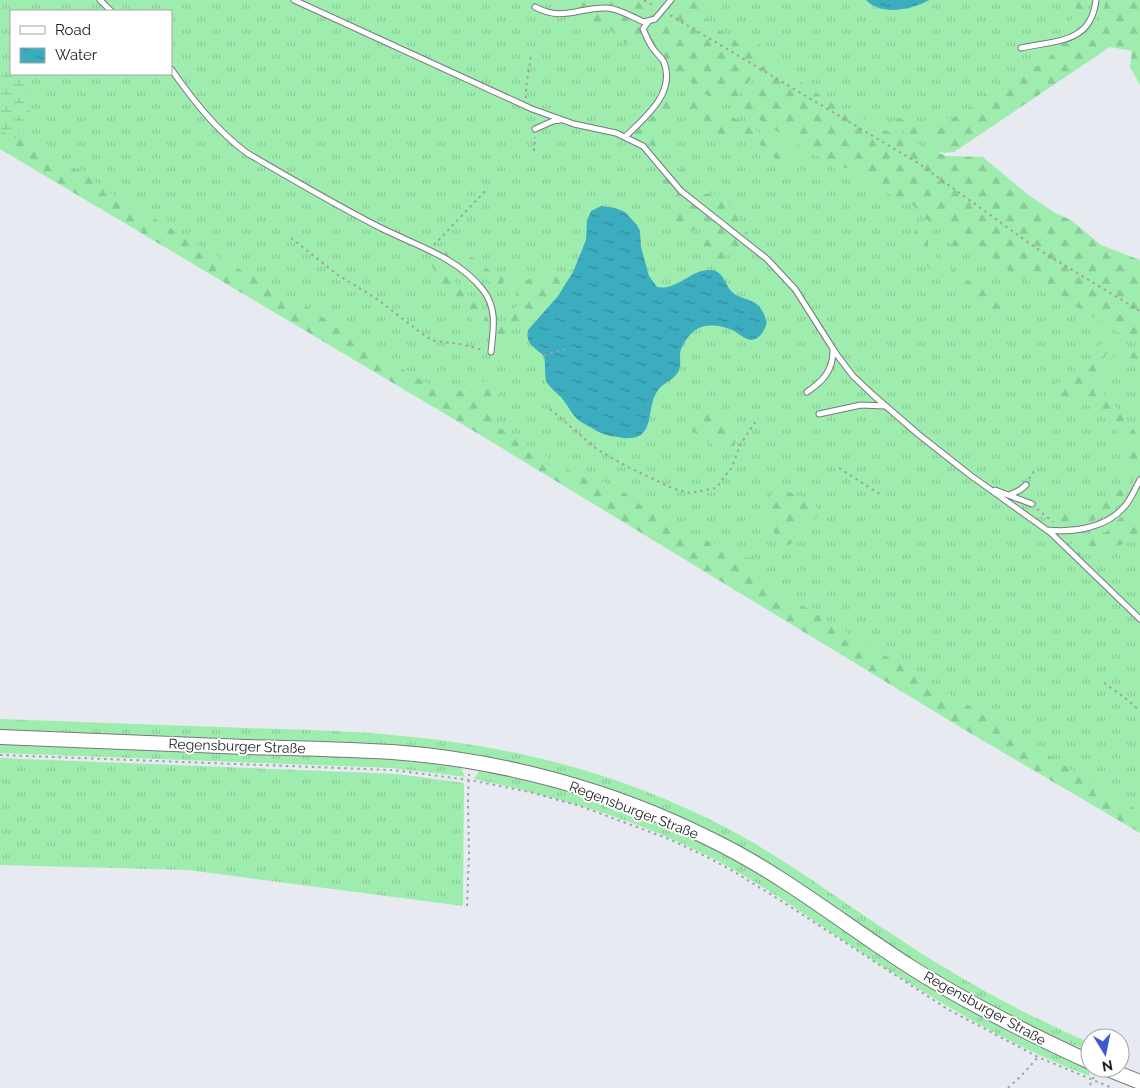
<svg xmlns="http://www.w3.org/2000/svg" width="1140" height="1088" font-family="Raleway,sans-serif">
  <defs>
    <pattern id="grass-tufts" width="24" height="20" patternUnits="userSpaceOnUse" patternTransform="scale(1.25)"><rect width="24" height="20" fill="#9eedaf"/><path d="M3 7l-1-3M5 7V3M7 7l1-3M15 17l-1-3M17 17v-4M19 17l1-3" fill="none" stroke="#88cb96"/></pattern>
    <pattern id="forest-firs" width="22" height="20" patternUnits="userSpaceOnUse" patternTransform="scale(1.25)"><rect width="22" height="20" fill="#9eedaf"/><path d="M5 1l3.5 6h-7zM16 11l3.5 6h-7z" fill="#88cb96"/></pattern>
    <pattern id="wetland-marsh" width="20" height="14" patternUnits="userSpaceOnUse" patternTransform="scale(1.25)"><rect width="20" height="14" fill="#9eedaf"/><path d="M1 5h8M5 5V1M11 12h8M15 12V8" fill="none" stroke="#88cb96"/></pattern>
    <pattern id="water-ripples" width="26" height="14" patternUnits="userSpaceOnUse" patternTransform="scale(1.25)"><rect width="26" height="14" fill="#3cacbf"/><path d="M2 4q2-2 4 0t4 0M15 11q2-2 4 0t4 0" fill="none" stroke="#328b9b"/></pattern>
  </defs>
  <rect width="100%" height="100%" fill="#e7eaf0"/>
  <!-- grass -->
  <path fill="url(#grass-tufts)" fill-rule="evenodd" d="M0 0H1140L1139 20 921 165 1140 299V822L0 139ZM11 11H171V74H11Z
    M0 719C82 722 164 725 246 728 294 730 343 730 392 735 509 745 618 772 723 826 783 857 838 899 895 936 957 978 1022 1013 1090 1043V1052C1047 1034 1005 1013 964 990 889 947 819 896 746 850L718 836 648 805 360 744 0 730Z
    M0 743 357 757 394 759 461 767 465 777 392 768 0 753Z
    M0 758 397 774 464 783 463 906 188 870 0 865Z
    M480 770 562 788 646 817 679 831 739 861 1086 1065 1090 1073 1089 1076C1072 1069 1054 1062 1037 1054 978 1026 922 992 867 956 814 922 763 883 706 855 632 818 554 796 474 779Z"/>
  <!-- forest -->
  <path fill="url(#forest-firs)" d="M560 0H706L710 3 709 13 705 18 707 22 738 42 746 35C761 39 761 46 764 60L732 106 700 92 691 82 669 71 655 61 644 57 636 49 616 37 608 26 581 19Z
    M1075 0H1087C1090 19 1083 30 1065 36L1061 31C1071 21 1078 15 1075 0Z
    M1105 0H1140V85L1130 67 1132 51 1110 47 954 152 944 153 927 139 908 134 893 127V122L897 117C924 131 955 121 979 102 983 98 985 94 989 90 993 86 999 82 1005 79 1010 76 1017 76 1023 73 1038 67 1055 57 1060 42 1072 40 1089 35 1097 24 1101 18 1099 13 1105 6Z
    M769 57 790 75 830 102 863 118 877 127 946 156 983 157 1027 194 1055 213 1071 220 1101 245 1140 260V345L1079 308 1064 303 1046 288 1031 283 1008 270 987 251H971L955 248 950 242 942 227 925 219 914 206 894 197 853 171 815 155 736 105Z
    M683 95 696 98 707 107 723 112 790 149 797 150 799 158 780 164 767 150 750 138 726 141C698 124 697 106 659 117L662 128 663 138 655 147 639 139 631 140C633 129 641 128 648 122 653 118 656 108 660 103Z
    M0 122 28 142 84 174 100 186 126 202 243 271 282 292 415 377 448 393 460 391 469 393 477 390 495 368 498 371 493 382 500 393 490 401C489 410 491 417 495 425L569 470 585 478 612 484 649 511 675 526 726 549 738 557 753 558V573L758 579 944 691 1140 812V833L965 730 472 430 0 149Z
    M683 169 695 194H720L737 216 752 240 728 254 717 262 703 255V240L700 226 690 232 688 224 691 216 678 226 670 212H673L676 201 666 193 663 180Z
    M922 224 928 234V251C936 259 950 264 956 274L962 275 968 281 981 288 995 301 1007 318 1006 328C999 322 989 311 986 303L977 297 967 294 961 286 937 275 930 269 922 260 915 240 914 234 916 226Z
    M442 245C456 247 469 254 480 263 485 267 490 271 496 274 511 280 532 283 544 273L563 274 579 266 550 312 532 321 515 324 506 338V344L501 349H494L478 331V325L472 323 471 315 467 311 462 308 455 298 443 292 438 284 439 279 431 264 437 259 445 264 449 275 484 311 492 328 495 329C500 325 516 310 517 305 518 298 515 292 516 285L508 284 504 282 501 285 493 287C485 271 467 273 454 263 449 260 448 256 442 253L439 248Z
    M1107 341 1110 348 1100 364 1121 353H1131L1140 346V361C1123 351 1095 368 1103 391 1107 401 1117 406 1123 414 1125 418 1126 421 1128 424 1130 427 1134 430 1136 433 1137 436 1138 441 1138 444 1140 478 1123 511 1091 522 1080 526 1069 524 1058 528L1054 521 1053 511C1063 512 1071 513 1080 511 1110 506 1135 478 1126 448 1118 422 1082 394 1055 398L1051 395 1054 384 1069 380 1082 372 1081 364C1095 361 1091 354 1099 345 1099 345 1106 341 1107 341Z
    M708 412C714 413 720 413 724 416 731 421 739 438 734 446 733 446 727 450 727 450L716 449C708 435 694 441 688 420L695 415Z
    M783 489 815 505 819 512 813 523 800 525 794 532V542L786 546 780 544 776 534 770 530 766 512 767 502 773 492Z
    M1140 510V538L1138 540 1109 548 1096 549 1083 555 1071 559 1069 550 1071 544 1092 537 1096 534 1106 532 1121 517Z"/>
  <!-- wetland -->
  <path fill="url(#wetland-marsh)" d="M0 66 21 78 32 105 24 127 15 139 0 130Z"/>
  <!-- water -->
  <path fill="url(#water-ripples)" d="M866 0H929C912 10 881 16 866 0Z
    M601 206 615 208 625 212 637 225 640 231 641 247 649 276 657 287C678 291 691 268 712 270 724 272 725 285 732 292 743 302 758 296 765 317 767 321 767 323 765 328 762 334 759 338 752 340 743 339 739 333 732 330 723 326 709 323 699 328 691 331 680 346 680 355 680 360 681 364 679 370 676 379 664 382 658 390 644 410 658 441 623 438 613 436 606 436 597 431 592 428 586 425 581 422 572 416 567 403 560 396 555 391 549 387 547 382 544 377 546 364 544 356 535 347 525 345 528 330L558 296 573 272 586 240 587 221 591 211Z"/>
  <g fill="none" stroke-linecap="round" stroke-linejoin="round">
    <!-- lane casing -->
    <g stroke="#76787e" stroke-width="7">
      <path id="lane" d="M100 0 111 11
        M294 0 532 109 574 124 616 133 643 146 681 191 767 259 795 289 837 355 853 376 872 394 918 434 970 475 1051 533 1140 619
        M535 7C563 22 579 7 607 8 620 9 632 17 644 22L655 19 671 0
        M1021 48C1056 40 1091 44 1096 0
        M171 69C193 100 216 130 247 153 292 179 337 206 383 229 418 246 458 258 483 290 498 309 493 330 491 352
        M535 129 553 121 560 120
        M625 137C644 118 676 94 664 62 661 57 655 52 652 47 648 41 646 35 643 29L648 22
        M807 392C823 381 833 371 833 350
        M819 414 861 405 885 406
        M995 490 1032 504
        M1009 495 1020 490 1026 485
        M1047 530C1073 533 1106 528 1124 507 1131 500 1135 488 1140 480"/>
    </g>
    <!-- secondary casing -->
    <g stroke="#76787e" stroke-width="16">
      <path id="secondary" d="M0 737C82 740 164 743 246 747 294 748 343 749 392 752 502 760 613 790 712 840 782 874 844 924 909 966 967 1003 1027 1033 1090 1062
        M1105 1068 1140 1082"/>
    </g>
    <!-- path -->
    <path stroke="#9fa1a6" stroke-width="2" stroke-dasharray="2.5 4" stroke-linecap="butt" d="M644 0 655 6
      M670 15 918 163 1036 248 1140 311
      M526 98V87L531 56
      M534 151 535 137
      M291 238 338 275 377 299 425 336 435 341 460 344 483 350
      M434 245 488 188
      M544 355 566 349
      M550 409 598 450 628 467 674 489 690 493 716 488 732 467 740 445 758 418
      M839 468 881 495
      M1029 479 1036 468
      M1037 509 1053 522
      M1104 683 1124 697 1140 711
      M0 755 393 770 469 780 530 792 580 806 669 839 707 857 733 871 783 902 949 1010 1038 1057 1112 1088
      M467 906 469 853 468 800 469 774
      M1090 1085 1095 1074
      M1008 1088 1022 1075 1038 1057"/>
    <!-- lane -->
    <use href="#lane" stroke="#fff" stroke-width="5"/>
    <!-- secondary -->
    <use href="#secondary" stroke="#fff" stroke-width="14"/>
  </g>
  <g text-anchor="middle" stroke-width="4" stroke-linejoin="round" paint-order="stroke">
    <!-- street labels -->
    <g font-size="14" fill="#1c1d1f" stroke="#fff">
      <text transform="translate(237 746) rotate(2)" y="5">Regensburger Straße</text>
      <text transform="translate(634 810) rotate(21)" y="5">Regensburger Straße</text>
      <text transform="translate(985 1008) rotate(29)" y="5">Regensburger Straße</text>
    </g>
  </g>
  <!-- legend -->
  <rect x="10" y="10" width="162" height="65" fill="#ffffff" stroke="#a4a5a5"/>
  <rect x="20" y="26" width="25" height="8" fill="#ffffff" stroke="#a4a5a5"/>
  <text x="55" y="35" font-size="15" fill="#1c1d1f">Road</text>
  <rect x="20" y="48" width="25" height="15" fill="url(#water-ripples)" stroke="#a4a5a5"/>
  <text x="55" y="60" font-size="15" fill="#1c1d1f">Water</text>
  <!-- north arrow -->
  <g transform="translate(1105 1053) rotate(170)"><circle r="24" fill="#ffffff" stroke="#a4a5a5"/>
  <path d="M0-4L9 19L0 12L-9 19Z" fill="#3e5bce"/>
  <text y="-8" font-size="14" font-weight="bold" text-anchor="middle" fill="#1c1d1f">N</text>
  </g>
</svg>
